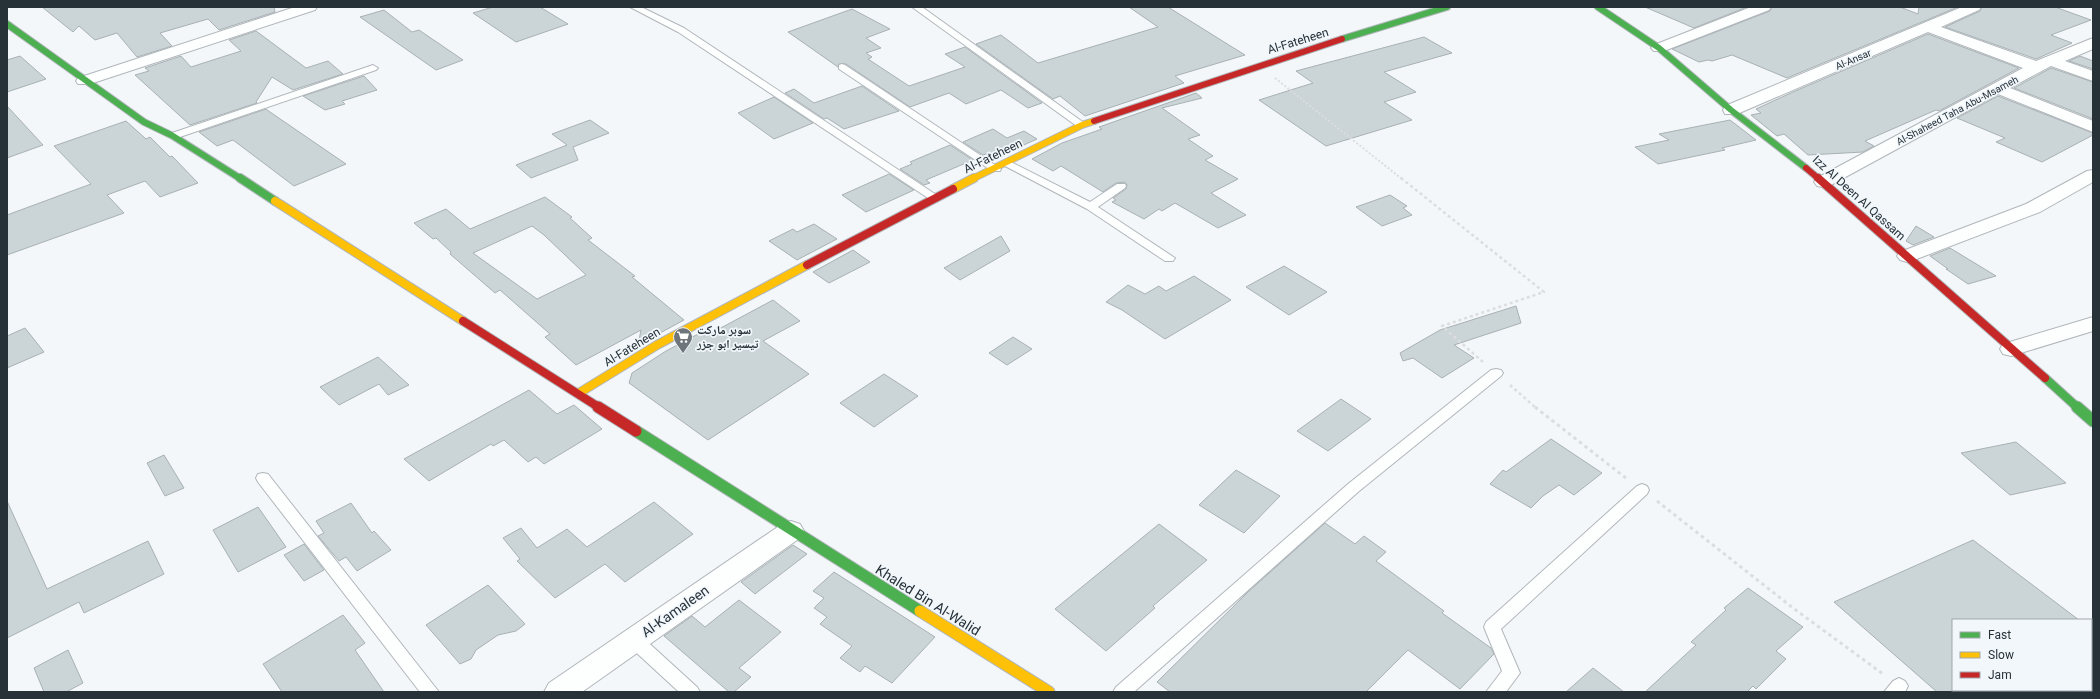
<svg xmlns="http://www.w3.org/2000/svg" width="2100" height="699" font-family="Roboto,'Noto Naskh Arabic',sans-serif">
  <rect width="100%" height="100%" fill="#f4f7f9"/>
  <!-- building -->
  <path fill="#cbd4d6" stroke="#a8b1b3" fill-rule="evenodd" d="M42 7H274L275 12 219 30 208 19 160 33 172 46 137 57 117 33 95 40 79 26 73 32Z
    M493 7H540L568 24 516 42 473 13Z
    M1129 7H1168L1245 55 1175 76 1184 83 1085 116 1060 96 1053 99 976 44 1001 35 1038 63 1158 27Z
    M1645 7H1747L1694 28Z
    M1772 7H1900L1918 14 1919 7H1958L1787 78 1732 55 1712 61 1708 60 1699 62 1672 49 1770 11Z
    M1982 7H2055L2091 20 2051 35 2072 43 2036 59 1945 27 1980 11Z
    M852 9 890 29 866 38 881 48 866 53 872 57 868 59 909 86 965 67 945 54 965 47 1042 103 1028 108 1001 90 966 104 949 93 910 107 846 64H839L838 67 788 32Z
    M384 10 412 32 419 30 463 60 436 70 360 17Z
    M256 31 306 68 328 61 343 74 293 90 272 77 256 102 257 103 190 125 135 75 149 71 145 68 181 56 191 67 241 51 229 40Z
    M1928 34 2019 68 1939 111 1936 110 1865 141 1874 146 1863 152 1808 155 1784 134 1777 136 1751 115 1761 113 1756 109 1793 92Z
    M1424 37 1452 53 1384 72 1416 92 1384 102 1412 120 1326 146 1259 100 1313 83 1296 71Z
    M20 56 46 79 7 92V60Z
    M2080 56 2093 61V69L2069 61Z
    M2051 68 2093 82V119L2014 88Z
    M364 76 377 90 342 101 345 104 325 110 303 96Z
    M862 86 899 111 844 129 827 118 824 119 785 93 794 89 814 103Z
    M1196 93 1202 98 1162 108 1200 135 1188 139 1213 156 1205 160 1238 179 1211 193 1246 215 1218 228 1175 203 1162 211 1159 209 1144 219 1112 202 1116 200 1113 198 1126 189 1127 185 1125 182 1116 183 1103 192 1061 166 1053 171 1032 159 1062 143 1102 129 1099 127Z
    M1998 96 2093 133V135L2042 162 1996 142 2005 138 1957 118Z
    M774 97 813 123 774 139 738 113Z
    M7 106 43 145 7 158Z
    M266 109 270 112 346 164 294 186 233 140 217 146 199 132Z
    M590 120 609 133 573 147 578 160 531 178 516 165 567 145 552 134Z
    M1730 120 1756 140 1722 148 1725 150 1658 164 1635 147 1669 140 1659 134Z
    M126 121 146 139 150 137 170 157 172 156 198 183 160 197 145 181 107 195 124 213 7 255V215L91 184 54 146Z
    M993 129 1007 138 1024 131 1037 139 1015 149 1011 147 990 156 986 154 983 155 963 142Z
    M950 145 973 160 926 180 930 183 924 185 900 169 912 164 910 162Z
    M889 174 914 190 866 212 842 195Z
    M1390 195 1407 206 1403 208 1412 215 1382 226 1356 207Z
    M545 197 572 217 570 218 592 238 588 240 635 276 632 277 684 320 638 345 641 330 576 365 545 337 550 334 500 290 495 293 450 254 451 252 436 238 433 239 414 223 446 209 470 229ZM532 226 544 235 586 275 537 299 473 253Z
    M814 224 837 239 797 260 769 241 793 229 797 232Z
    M1916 226 1934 237 1913 245 1906 241Z
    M1001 236 1010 251 960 280 944 268Z
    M1950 248 1996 276 1968 284 1946 269H1948L1930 256Z
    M853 250 870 262 829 283 813 272Z
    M1284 266 1327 292 1289 315 1246 287Z
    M1194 276 1231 300 1165 339 1122 310 1106 302 1128 285 1145 294 1159 286 1166 291Z
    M773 300 800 321 763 341 809 374 708 440 629 383 632 373 666 351 700 333 704 336 717 330Z
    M1516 306 1521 323 1454 345 1474 358 1442 378 1413 358 1403 361 1400 353 1440 330Z
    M25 328 44 352 7 368V336Z
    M1013 337 1032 349 1007 365 989 353Z
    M378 357 409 385 388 395 379 384 339 405 320 387Z
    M884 374 918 396 874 427 840 403Z
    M529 390 557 414 574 405 602 429 544 464 536 457 528 462 504 440 493 446 491 444 429 481 404 459Z
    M1341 399 1371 419 1328 451 1297 431Z
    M1551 439 1602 473 1574 495 1559 485 1543 496 1531 508 1490 484 1503 470 1506 472Z
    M2016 442 2066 483 2010 495 1961 453Z
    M164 455 184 488 165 496 147 463Z
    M1236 470 1280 496 1244 533 1199 505Z
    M7 501 47 589 148 541 164 574 84 613 79 602 7 638Z
    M654 502 693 534 625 582 605 564 555 598 517 561 520 559 503 538 521 528 537 548 567 529 587 547Z
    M351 503 372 533 374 531 391 550 357 571 346 557 339 561 318 536 324 533 316 521Z
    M258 507 286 547 238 572 213 530Z
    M1325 523 1355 544 1364 536 1386 552 1376 561 1444 611 1442 613 1491 648 1494 654 1460 689 1408 650 1366 692H1170L1157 682 1248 592Z
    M1159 524 1207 560 1153 606 1155 608 1106 651 1055 609Z
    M1973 540 2079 620H1953V692H1937L1834 602Z
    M304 544 324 570 304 581 284 555Z
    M793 545 807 554 755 594 741 582Z
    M834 572 935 637 892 683 865 666 860 672 840 658 852 646 820 624 827 617 814 608 824 598 813 591Z
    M488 585 525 624 516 631 498 635 476 650 471 659 460 664 426 625Z
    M1748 588 1803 627 1776 651 1786 659 1756 689 1753 686 1747 692H1645L1696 645 1691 642 1726 610 1724 608Z
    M739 600 781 632 739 668 751 677 734 692H729L664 636 692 616 705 627Z
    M343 615 365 643 355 650 384 692H282L263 664Z
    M68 650 83 683 66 692H44L34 668Z
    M1593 668 1624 692H1566Z"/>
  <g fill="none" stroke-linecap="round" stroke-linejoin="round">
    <!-- lane casing -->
    <g stroke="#b0b6bb" stroke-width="2">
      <path id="lane" d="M630 7H641L684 28 941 198 939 200H931L678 32Z
        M912 7H922L1087 125 1082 128 1078 127Z
        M842 64 845 65 1001 169 1000 171H992L839 69V65Z
        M373 65 378 68 376 70 177 138 173 139 168 136 169 134Z
        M1007 160 1090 202 1117 184H1125L1126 186 1125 188 1098 207 1175 258 1173 261H1165L1087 209 1003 165 1002 163 1003 161Z
        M1496 369 1501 370 1503 373 1501 376 1358 492 1134 692H1113L1116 687 1348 484 1491 370Z
        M263 473 268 474 439 692H420L258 482 256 478 258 474Z
        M1642 484 1647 486 1649 490 1647 494 1501 629 1520 673 1506 692H1486L1502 671 1484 627 1486 622 1637 486Z
        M634 633 640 635 697 687 700 692H679L628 645 626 640 628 635Z
        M1899 678 1905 681 1908 686 1905 692H1884L1893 681Z"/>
    </g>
    <!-- street casing -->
    <g stroke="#b0b6bb" stroke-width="2">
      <path id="street" d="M295 7H317L315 10 90 84H78L76 81 78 78Z
        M1751 7H1771L1769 10 1664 51H1654L1651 48 1654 45Z
        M1962 7H1981L1979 10 1941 27 2036 61 2093 38V49L2065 61 2093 71V81L2051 66 2010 88 2093 121V132L1998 94 1829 186 1823 187 1817 186 1814 182 1817 178 2023 68 1928 32 1737 114H1725L1723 110 1725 106Z
        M2093 170V182L2040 212 1914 260 1907 262 1900 260 1897 256 1900 252 2026 204 2087 171Z
        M2093 317V331L2011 356 2003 354 2000 349 2003 344Z
        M791 521 800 524 804 531 800 538 582 692H544L549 683 782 524Z"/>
    </g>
    <!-- fast-far2 casing -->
    <g stroke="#b0b6bb" stroke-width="8">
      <path id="fast-far2" d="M1598 7 1659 48 1731 110 1806 168
        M7 24 144 122 173 136 241 179
        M1342 39 1447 7"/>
    </g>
    <!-- fast-far1 casing -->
    <g stroke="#b0b6bb" stroke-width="10">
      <path id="fast-far1" d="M240 178 275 201
        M2045 378 2078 408"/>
    </g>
    <!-- fast casing -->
    <g stroke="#b0b6bb" stroke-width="13">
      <path id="fast" d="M2077 407 2093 421
        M636 431 920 611"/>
    </g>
    <!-- slow-far2 casing -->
    <g stroke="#b0b6bb" stroke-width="8">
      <path id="slow-far2" d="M972 179 1082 125 1094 121"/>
    </g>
    <!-- slow-far1 casing -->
    <g stroke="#b0b6bb" stroke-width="10">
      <path id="slow-far1" d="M953 189 974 178
        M275 201 463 321
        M579 393 657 345 807 265"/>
    </g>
    <!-- slow casing -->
    <g stroke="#b0b6bb" stroke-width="13">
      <path id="slow" d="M920 611 1049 692"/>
    </g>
    <!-- jam-far2 casing -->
    <g stroke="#b0b6bb" stroke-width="8">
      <path id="jam-far2" d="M1094 121 1342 39
        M1806 168 1819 179"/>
    </g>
    <!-- jam-far1 casing -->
    <g stroke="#b0b6bb" stroke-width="10">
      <path id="jam-far1" d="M1818 178 2045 378
        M807 265 953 189
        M463 321 600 408"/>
    </g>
    <!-- jam casing -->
    <g stroke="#b0b6bb" stroke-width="13">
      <path id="jam" d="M598 407 636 431"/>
    </g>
    <!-- path-far2 -->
    <path stroke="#dbddde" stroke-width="2" stroke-dasharray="2 2" stroke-linecap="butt" d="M1275 78 1402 179"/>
    <!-- path-far1 -->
    <path stroke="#dbddde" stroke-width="2.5" stroke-dasharray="3 3" stroke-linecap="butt" d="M1401 178 1544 292 1442 326 1483 362
      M1510 385 1536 408"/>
    <!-- path -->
    <path stroke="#dbddde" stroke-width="3" stroke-dasharray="3.5 3.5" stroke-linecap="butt" d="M1535 407 1627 479
      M1657 501 1793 608 1883 674"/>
    <!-- lane -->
    <use href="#lane" fill="#fdfefe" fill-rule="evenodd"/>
    <!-- street -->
    <use href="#street" fill="#fdfefe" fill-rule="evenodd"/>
    <!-- fast-far2 -->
    <use href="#fast-far2" stroke="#4caf50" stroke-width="6"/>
    <!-- fast-far1 -->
    <use href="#fast-far1" stroke="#4caf50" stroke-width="8"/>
    <!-- fast -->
    <use href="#fast" stroke="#4caf50" stroke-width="11"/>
    <!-- slow-far2 -->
    <use href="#slow-far2" stroke="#ffc107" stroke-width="6"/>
    <!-- slow-far1 -->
    <use href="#slow-far1" stroke="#ffc107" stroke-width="8"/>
    <!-- slow -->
    <use href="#slow" stroke="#ffc107" stroke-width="11"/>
    <!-- jam-far2 -->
    <use href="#jam-far2" stroke="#c62828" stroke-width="6"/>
    <!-- jam-far1 -->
    <use href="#jam-far1" stroke="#c62828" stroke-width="8"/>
    <!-- jam -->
    <use href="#jam" stroke="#c62828" stroke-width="11"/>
  </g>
  <!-- icons -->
  <defs>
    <g id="supermarket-pin" transform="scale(1)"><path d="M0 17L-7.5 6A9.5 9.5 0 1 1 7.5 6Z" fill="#6e767c" stroke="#f2f7fb"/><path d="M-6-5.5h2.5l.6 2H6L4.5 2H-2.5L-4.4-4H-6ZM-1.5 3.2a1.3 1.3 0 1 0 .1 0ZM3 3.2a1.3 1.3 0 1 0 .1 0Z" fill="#fff"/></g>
  </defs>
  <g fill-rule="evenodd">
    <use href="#supermarket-pin" x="683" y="337"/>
  </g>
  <g text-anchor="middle" stroke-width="3.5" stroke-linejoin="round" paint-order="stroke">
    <!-- far-street labels -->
    <g font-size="10" fill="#263138" stroke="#f2f7fb">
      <text transform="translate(1853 59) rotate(-23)" y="4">Al-Ansar</text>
      <text transform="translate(1957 110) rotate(-28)" y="4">Al-Shaheed Taha Abu-Msameh</text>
    </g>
    <!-- street labels -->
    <g font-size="12" fill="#263138" stroke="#f2f7fb">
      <text transform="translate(1298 41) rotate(-17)" y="4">Al-Fateheen</text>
      <text transform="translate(993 156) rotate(-26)" y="4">Al-Fateheen</text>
      <text transform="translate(1859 198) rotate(42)" y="4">Izz Al Deen Al Qassam</text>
      <text transform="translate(632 347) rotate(-31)" y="4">Al-Fateheen</text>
    </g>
    <!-- poi labels -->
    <g font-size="12" font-weight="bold" fill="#263138" stroke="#f2f7fb" text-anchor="start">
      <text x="697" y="334">سوبر ماركت<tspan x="697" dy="14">تيسير ابو جزر</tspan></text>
    </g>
    <!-- near-street labels -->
    <g font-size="14" fill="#263138" stroke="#f2f7fb">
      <text transform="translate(928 600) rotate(32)" y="5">Khaled Bin Al-Walid</text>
      <text transform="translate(675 611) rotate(-35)" y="5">Al-Kamaleen</text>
    </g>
  </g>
  <!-- border -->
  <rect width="2100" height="699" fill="none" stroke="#263138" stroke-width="16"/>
  <!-- legend -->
  <rect x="1952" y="619" width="140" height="72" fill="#f2f7fb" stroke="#a0a8ad"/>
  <rect x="1960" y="632" width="20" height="6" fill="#4caf50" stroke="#a0a8ad"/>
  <text x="1988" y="639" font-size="12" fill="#263138">Fast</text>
  <rect x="1960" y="652" width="20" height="6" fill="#ffc107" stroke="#a0a8ad"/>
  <text x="1988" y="659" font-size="12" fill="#263138">Slow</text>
  <rect x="1960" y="672" width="20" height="6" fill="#c62828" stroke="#a0a8ad"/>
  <text x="1988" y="679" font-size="12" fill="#263138">Jam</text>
</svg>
